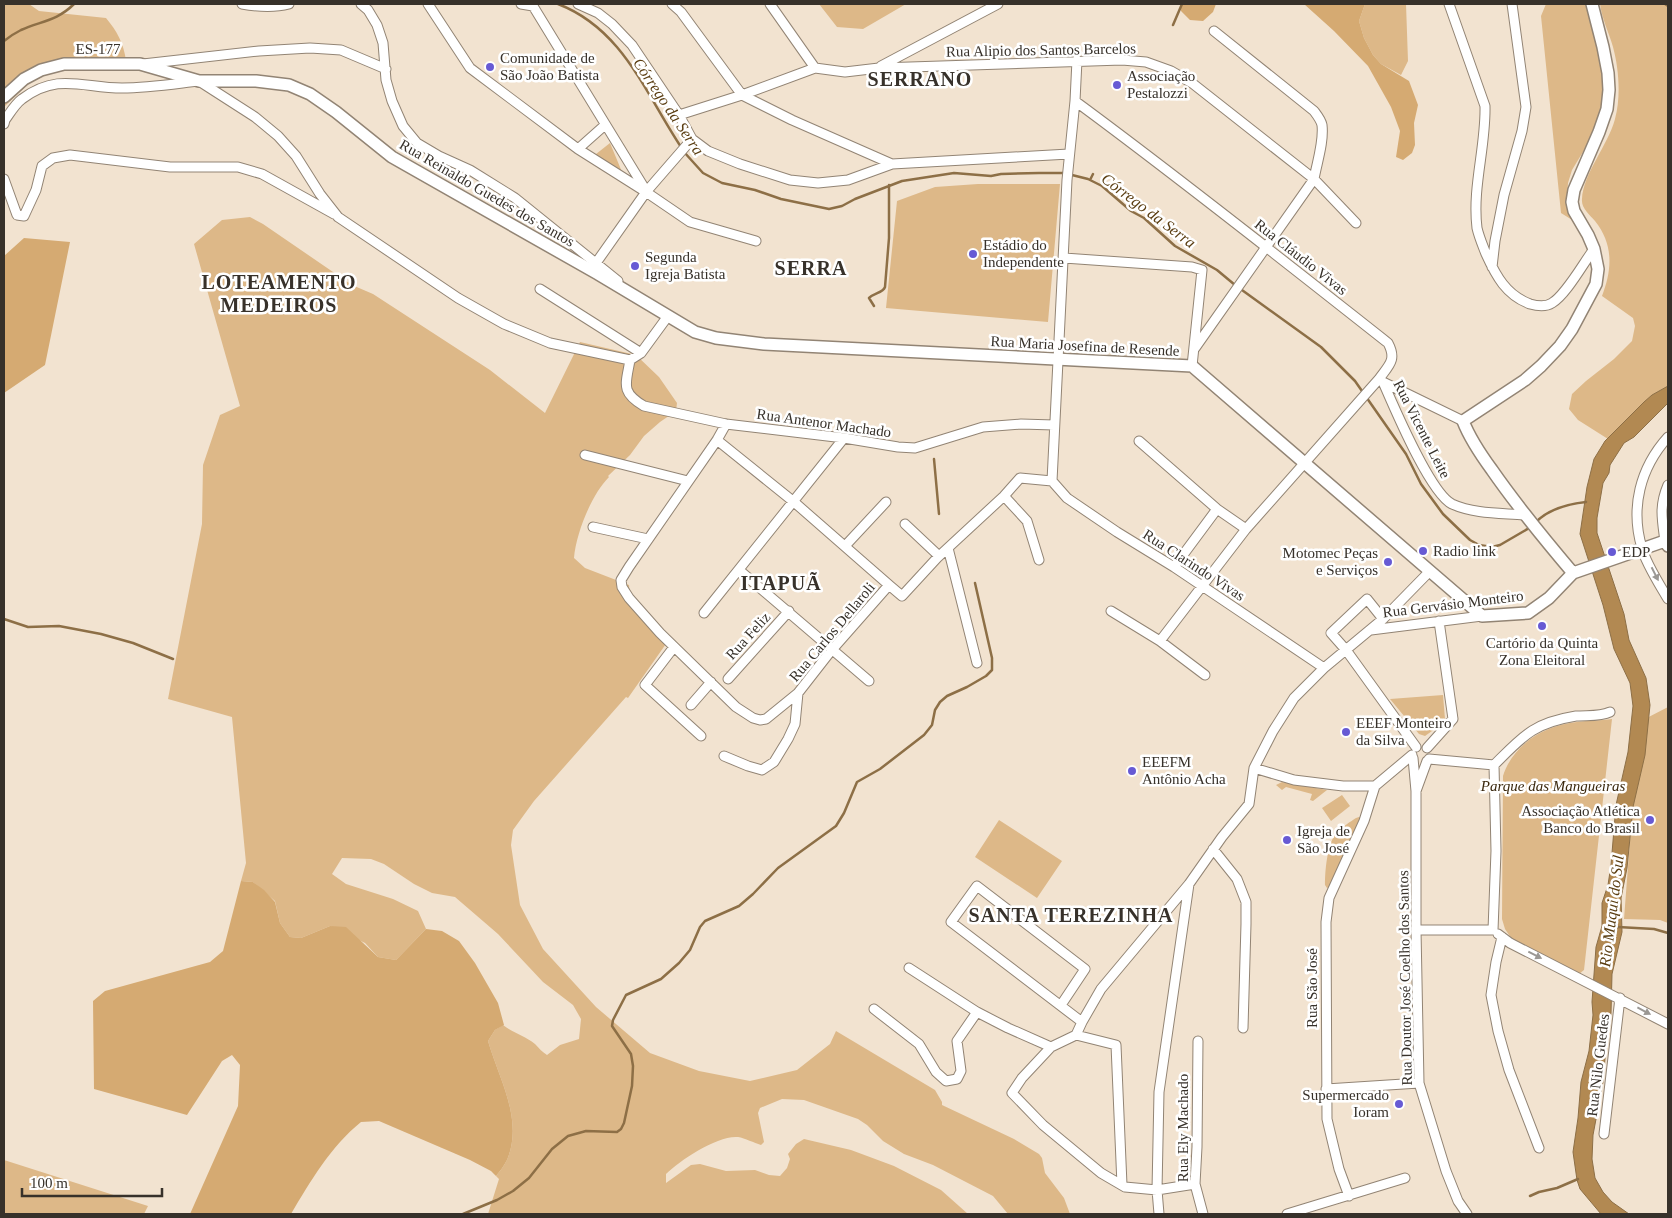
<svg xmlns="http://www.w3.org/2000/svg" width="1672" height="1218" font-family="Georgia,serif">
  <rect width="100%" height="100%" fill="#f2e3d0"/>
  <!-- green -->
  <path fill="#ddb888" d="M4 4H29L39 11 106 18C117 31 124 44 126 61L92 64 40 73 4 107Z
    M819 4H906L863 29 837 27Z
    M1365 4H1406L1408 61 1401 75 1381 64 1373 55 1364 38 1359 21Z
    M1546 4H1585L1597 43 1605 78 1602 108 1592 137 1572 170 1568 183 1567 196 1577 223 1561 213 1541 16Z
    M1600 4H1668V386L1652 395 1608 439 1578 420 1569 409 1572 394 1586 381 1614 359 1632 341 1635 326 1633 318 1602 296C1612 270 1614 245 1595 221 1589 214 1581 208 1582 199 1583 174 1608 145 1615 119 1621 97 1619 69 1613 47 1609 33 1602 19 1600 4Z
    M610 143 627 184 591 158Z
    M978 184H1060L1048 322 886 308 897 201 935 187Z
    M250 217 263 224 352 285 373 294 490 370 545 413 580 342 636 355 659 377 677 403 676 411 660 422 644 436 630 455 608 476 609 477C591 495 576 534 574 558L585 568 629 585 630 595 668 641 628 698 626 697 534 801 513 830 511 845 520 905 543 949 596 1007 650 1053 699 1071 750 1081 797 1070 830 1044 836 1031 935 1090 942 1102V1105L1014 1139 1039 1154 1042 1158 1045 1173 1064 1198 1070 1214H1008L993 1196 933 1165 904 1154 883 1141 867 1125 858 1119 804 1100 782 1099 760 1108 758 1113 764 1142 761 1145C754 1143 745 1138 738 1137 718 1135 680 1160 666 1174V1183L691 1165 700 1164 726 1171 755 1170 769 1175 780 1176 787 1168 790 1159 788 1154 796 1144 804 1139 851 1150 894 1166 941 1190 968 1214H488L499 1179 496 1176C500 1171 504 1166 507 1160 524 1120 499 1079 488 1041L495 1030 503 1025C513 1033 525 1036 535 1044 539 1048 542 1052 547 1055L560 1045 579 1039 581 1019 573 1005 543 982 498 934 455 897 432 893 414 884 384 864 371 859 342 858 332 874 346 884 393 899 418 911 426 929 396 960 378 957 365 943 330 926 301 938 290 937 280 923 275 901 253 882 241 881 246 863 232 717 168 699 202 524 203 465 220 415 240 406 194 244 222 220Z
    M1443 695 1445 719 1439 726 1425 736 1419 734 1390 699Z
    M1668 707V923L1660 920 1624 919 1639 722Z
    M1612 719 1584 970 1579 974 1511 938 1505 929 1502 919 1503 776C1513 744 1545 725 1577 722 1589 720 1600 721 1612 719Z
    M1282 782 1327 790 1313 801 1310 800 1312 794 1286 787 1282 790 1276 785Z
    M1342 795 1350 806 1331 821 1322 808Z
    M1359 817 1361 818 1329 887 1327 888 1325 885C1325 871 1327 843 1337 832 1342 827 1350 822 1356 818Z
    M999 820 1062 861 1037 898 975 857Z
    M4 1160 148 1206 144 1214H4Z"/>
  <!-- forest -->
  <path fill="#d5aa72" d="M1181 4H1216L1213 12 1203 21 1190 20 1181 11Z
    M1304 4H1365L1359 21 1364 38 1373 55 1381 64 1409 81 1418 105 1414 123 1415 145 1412 153 1403 160 1396 157 1400 131 1391 107 1368 66 1334 31Z
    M24 238 70 242 45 365 4 393V256Z
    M241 881 253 882 264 890 275 902 280 923 290 937 301 938 330 926 346 927 378 957 396 960 426 929 442 931 459 941 475 963 498 1003 504 1025 495 1030 488 1041C499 1079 524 1120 507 1160 504 1166 500 1171 496 1176L491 1171 470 1160 379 1121 361 1122C331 1146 310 1182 291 1214H190L238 1106 240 1065 232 1055 222 1061 187 1115 94 1089 93 1001 105 991 210 962 223 951Z"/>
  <!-- water -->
  <path fill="#b28952" stroke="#8d6f46" d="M1668 386V403L1634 437 1624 443 1610 465 1609 473 1603 483 1597 518V533L1624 614 1629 640 1646 678 1650 705 1645 755 1633 807 1627 868 1621 898 1622 932 1612 974 1611 1013 1607 1035 1603 1082 1593 1135 1592 1159 1595 1178 1603 1192 1612 1202 1629 1214H1601L1580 1189 1577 1180 1573 1152 1578 1118 1581 1082 1589 1051 1593 1015 1592 1002 1596 947 1602 926V903L1608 885 1611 865 1616 805 1628 752 1633 706 1630 683 1614 649 1603 605 1580 534 1587 487 1594 459 1605 441 1644 402 1652 395Z"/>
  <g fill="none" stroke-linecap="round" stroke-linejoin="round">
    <!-- stream -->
    <path stroke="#8d6f46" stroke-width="2.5" d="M558 4C623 29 645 93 681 147
      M1665 4 1668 6
      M1173 25 1182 4
      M4 41C9 37 15 33 21 30 41 21 57 21 74 4
      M684 152 703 173 722 183 755 190 781 199 829 209 842 206 855 199 902 181 954 173 991 176 1001 174 1039 173H1064L1088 179 1102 186 1131 211 1144 218 1175 246 1217 270 1235 285 1321 347 1355 381 1406 454 1421 484 1443 514 1470 540 1479 545 1492 547 1500 545 1531 527
      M1090 180 1093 174
      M874 306 869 298C874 293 883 293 885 287L889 238V185
      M934 459 939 514
      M1535 523C1548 509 1568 504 1586 502
      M4 619 28 627 59 626 101 634 133 643 173 659
      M1618 927 1654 929 1668 933
      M1530 1196 1539 1192 1557 1188 1578 1179
      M463 1214 497 1200 513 1191 529 1178 552 1149 568 1136 586 1131 617 1132 621 1129 624 1123 632 1086 633 1066 631 1054 612 1026 613 1020 626 995 661 979 679 963 690 950 700 927 705 921 739 906 753 894 778 868 836 826 844 813 857 782 880 769 924 735 932 725 935 710 940 702 947 696 967 687 986 676 992 670V658L975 583"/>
    <!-- street casing -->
    <g stroke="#928474" stroke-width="11">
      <path id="street" d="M242 4C258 7 274 8 289 4
        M361 4 368 10 377 25 383 43 386 80 392 101 403 126 417 143 439 156 470 170 515 198 618 281
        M428 4 470 68 578 149 646 192 690 222 756 241
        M521 4 533 6 645 189
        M578 4 598 13 612 24 632 45 679 115 692 139 708 151 740 164 790 180 818 183 848 180 892 164 1069 154
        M672 4 681 12 742 95 792 120 892 164
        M770 4 815 68
        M1449 4 1485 106C1486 147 1472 187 1477 228 1479 237 1483 246 1486 254 1496 276 1506 295 1530 304 1537 306 1546 307 1552 303 1566 295 1584 262 1594 249
        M143 64 259 51 310 48 341 50 386 69
        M881 66 998 4
        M1075 101C1181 179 1284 261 1388 343 1397 360 1389 365 1379 379L1246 529 1160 641
        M679 115 742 95 815 68 845 72 879 68 1122 60 1146 62 1171 71 1192 83 1314 179 1356 223
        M4 124 5 120C10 113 15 104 22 99 58 72 83 88 122 88 148 88 173 84 199 81L255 117 278 136 296 156 320 194 338 217 458 298 504 324 550 343 630 360 641 353 668 316
        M578 149 605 125
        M4 179 17 215 24 216 36 190 42 166 53 158 70 155 170 167H238L262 174 334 214
        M1064 258 1192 267 1202 270 1192 366
        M596 263 646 192 692 139
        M1492 267 1495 241 1504 195 1522 131 1526 107 1512 4
        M540 289 641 353
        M1195 348 1314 179C1317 162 1324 142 1322 125 1321 120 1317 115 1314 111L1214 31
        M630 360C626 384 620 392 644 406L726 424 844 438 898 447 915 448 983 427 1021 424 1054 425
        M1379 379 1383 382C1394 407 1430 493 1452 504 1474 514 1501 513 1524 515
        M1383 382 1463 421
        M726 424 717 440 629 567 621 580 622 587 629 598 660 633 736 707 753 718 760 720 766 719 798 693
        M1668 437C1640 468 1630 508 1642 548 1645 562 1661 587 1668 599
        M717 440 794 502 889 585
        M1139 441 1217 509 1246 529
        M585 455 688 481
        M1052 481 1067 180 1075 101 1077 60
        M1052 481 1067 498 1117 532 1174 567 1324 668
        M1004 496 1027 521 1039 560
        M905 524 939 556
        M593 527 648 539
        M1665 541C1662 519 1659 506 1668 485
        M845 546 886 502
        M948 548 977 663
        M1174 567 1217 509
        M739 570 869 681
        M1111 611 1160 641 1205 675
        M704 613 844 438
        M1383 619 1367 599 1331 633 1346 650 1416 747
        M1371 630 1482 616
        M674 647 645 685 701 736
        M728 679 789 611
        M691 705 711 682
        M1427 748 1453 719 1439 621
        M724 756 748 766 762 770 774 762 788 739 795 724 798 693 830 652 889 585 902 596 937 558 1004 496 1020 478 1052 481
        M1413 758 1416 791 1427 761
        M1429 759 1494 765 1496 851 1493 930
        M1494 765C1523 736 1533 723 1576 716 1587 715 1600 717 1610 712
        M1254 768 1294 780 1343 786H1375L1412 755
        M1416 791V930L1419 1083 1446 1171 1458 1201 1467 1214
        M1213 849 1237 879 1246 902V924L1243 1028
        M1416 930H1493
        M1498 934 1510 943 1668 1024
        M1502 937 1496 962 1491 995 1498 1031 1509 1070 1539 1148
        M909 968 977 1012 1008 1028 1051 1047
        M1061 1005 1085 969 977 886 951 922 1082 1022
        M874 1009 919 1044 936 1072 946 1081 957 1079 961 1071 957 1041 977 1012
        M1076 1035 1082 1022 1101 989 1189 884 1222 837 1249 804 1254 768 1273 731 1294 698 1324 668 1383 619 1430 571
        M1076 1035 1051 1047 1022 1078 1012 1093 1043 1125 1101 1173 1125 1187 1157 1190 1195 1184
        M1076 1035 1116 1045 1122 1185
        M1198 1041 1197 1147 1195 1184 1203 1214
        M1326 1089 1419 1083
        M1604 1134 1620 998
        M1349 1196 1339 1169 1327 1119 1326 922 1329 898 1364 821 1375 786
        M1159 1214 1157 1190 1159 1092 1189 884
        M1287 1214 1405 1178"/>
    </g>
    <!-- secondary casing -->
    <g stroke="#928474" stroke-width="14">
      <path id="secondary" d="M4 97 24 79 41 70 64 64H140L199 81H256L289 85 310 94 336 112 392 157 598 274 695 332 716 338 764 344 1192 366 1482 616 1528 613 1549 598 1573 573 1665 541 1668 546
        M1573 573C1545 540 1517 506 1492 470 1481 455 1470 439 1463 421L1525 380 1541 366 1560 346 1572 329 1596 284 1598 269 1594 249 1588 235 1574 211 1572 202 1574 190 1599 132 1607 109 1609 90 1608 73 1603 47 1592 4"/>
    </g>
    <!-- street -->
    <use href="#street" stroke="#fff" stroke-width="9"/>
    <!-- secondary -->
    <use href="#secondary" stroke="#fff" stroke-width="11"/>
  </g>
  <!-- one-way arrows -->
  <defs><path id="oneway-solid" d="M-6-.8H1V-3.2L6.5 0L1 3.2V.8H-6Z" transform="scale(1.25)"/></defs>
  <g fill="#9b9894">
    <use href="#oneway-solid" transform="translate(1655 574) rotate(63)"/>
    <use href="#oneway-solid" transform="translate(1535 955) rotate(27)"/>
    <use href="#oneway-solid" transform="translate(1644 1011) rotate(28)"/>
  </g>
  <!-- markers -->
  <g fill="#675ad4" stroke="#fff" stroke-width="2">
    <circle cx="490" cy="67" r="5"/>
    <circle cx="1117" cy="85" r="5"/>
    <circle cx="973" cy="254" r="5"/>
    <circle cx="635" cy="266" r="5"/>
    <circle cx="1423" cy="551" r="5"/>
    <circle cx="1612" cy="552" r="5"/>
    <circle cx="1388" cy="562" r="5"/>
    <circle cx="1542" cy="626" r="5"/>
    <circle cx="1346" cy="732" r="5"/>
    <circle cx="1132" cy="771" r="5"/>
    <circle cx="1650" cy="820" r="5"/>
    <circle cx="1287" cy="840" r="5"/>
    <circle cx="1399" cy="1104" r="5"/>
  </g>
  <g text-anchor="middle" stroke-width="5" stroke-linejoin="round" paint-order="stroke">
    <!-- street labels -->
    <g font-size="15" fill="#37312a" stroke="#fff">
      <text x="98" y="54">ES-177</text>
      <text transform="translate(1041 50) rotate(-1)" y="5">Rua Alipio dos Santos Barcelos</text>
      <text transform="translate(487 193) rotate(30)" y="5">Rua Reinaldo Guedes dos Santos</text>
      <text transform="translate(1301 257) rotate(38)" y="5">Rua Cláudio Vivas</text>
      <text transform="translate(1085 346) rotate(3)" y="5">Rua Maria Josefina de Resende</text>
      <text transform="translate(824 423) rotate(8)" y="5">Rua Antenor Machado</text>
      <text transform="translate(1422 429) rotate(63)" y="5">Rua Vicente Leite</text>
      <text transform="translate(1194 565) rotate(33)" y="5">Rua Clarindo Vivas</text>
      <text transform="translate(1453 604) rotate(-7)" y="5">Rua Gervásio Monteiro</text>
      <text transform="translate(832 632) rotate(-50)" y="5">Rua Carlos Dellaroli</text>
      <text transform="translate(748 636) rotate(-48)" y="5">Rua Feliz</text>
      <text transform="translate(1405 978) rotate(-91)" y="5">Rua Doutor José Coelho dos Santos</text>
      <text transform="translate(1312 988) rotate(-90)" y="5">Rua São José</text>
      <text transform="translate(1598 1065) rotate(-83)" y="5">Rua Nilo Guedes</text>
      <text transform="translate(1183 1128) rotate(-90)" y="5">Rua Ely Machado</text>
    </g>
    <!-- poi labels -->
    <g font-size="15" fill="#37312a" stroke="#fff" text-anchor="start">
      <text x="500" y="63">Comunidade de<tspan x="500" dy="17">São João Batista</tspan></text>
      <text x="1127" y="81">Associação<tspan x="1127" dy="17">Pestalozzi</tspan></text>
      <text x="983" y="250">Estádio do<tspan x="983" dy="17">Independente</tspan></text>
      <text x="645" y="262">Segunda<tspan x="645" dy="17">Igreja Batista</tspan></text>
      <text x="1433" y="556">Radio link</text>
      <text x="1622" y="557">EDP</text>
      <text x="1378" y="558" text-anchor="end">Motomec Peças<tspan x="1378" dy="17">e Serviços</tspan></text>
      <text x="1542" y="648" text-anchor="middle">Cartório da Quinta<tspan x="1542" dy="17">Zona Eleitoral</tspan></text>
      <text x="1356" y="728">EEEF Monteiro<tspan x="1356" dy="17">da Silva</tspan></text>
      <text x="1142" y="767">EEEFM<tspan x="1142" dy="17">Antônio Acha</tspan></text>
      <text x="1640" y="816" text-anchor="end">Associação Atlética<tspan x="1640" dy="17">Banco do Brasil</tspan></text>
      <text x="1297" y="836">Igreja de<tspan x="1297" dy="17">São José</tspan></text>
      <text x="1389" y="1100" text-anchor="end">Supermercado<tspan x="1389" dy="17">Ioram</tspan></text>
    </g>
    <!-- park labels -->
    <g font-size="15" font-style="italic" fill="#3a280e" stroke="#fff">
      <text x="1553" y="791">Parque das Mangueiras</text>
    </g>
    <!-- water labels -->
    <g font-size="16" font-style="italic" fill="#5a3d11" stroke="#fff">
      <text transform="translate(669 106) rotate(56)" y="6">Córrego da Serra</text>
      <text transform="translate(1149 210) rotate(37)" y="6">Córrego da Serra</text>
      <text transform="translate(1611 911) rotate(-83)" y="6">Rio Muqui do Sul</text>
    </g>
    <!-- district labels -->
    <g font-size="20" font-weight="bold" letter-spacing="1" fill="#37312a" stroke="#fff">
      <text x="920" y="86">SERRANO</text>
      <text x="811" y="275">SERRA</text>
      <text x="279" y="289">LOTEAMENTO<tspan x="279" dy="23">MEDEIROS</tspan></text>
      <text x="781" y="590">ITAPUÃ</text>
      <text x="1071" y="922">SANTA TEREZINHA</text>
    </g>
  </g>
  <!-- border -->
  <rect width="1672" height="1218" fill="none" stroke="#37312a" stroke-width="10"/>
  <!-- scale -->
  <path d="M22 1188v8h140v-8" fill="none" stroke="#37312a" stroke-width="2.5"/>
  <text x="30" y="1188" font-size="15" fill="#37312a" stroke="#ffffff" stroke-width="4" paint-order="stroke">100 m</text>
</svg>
